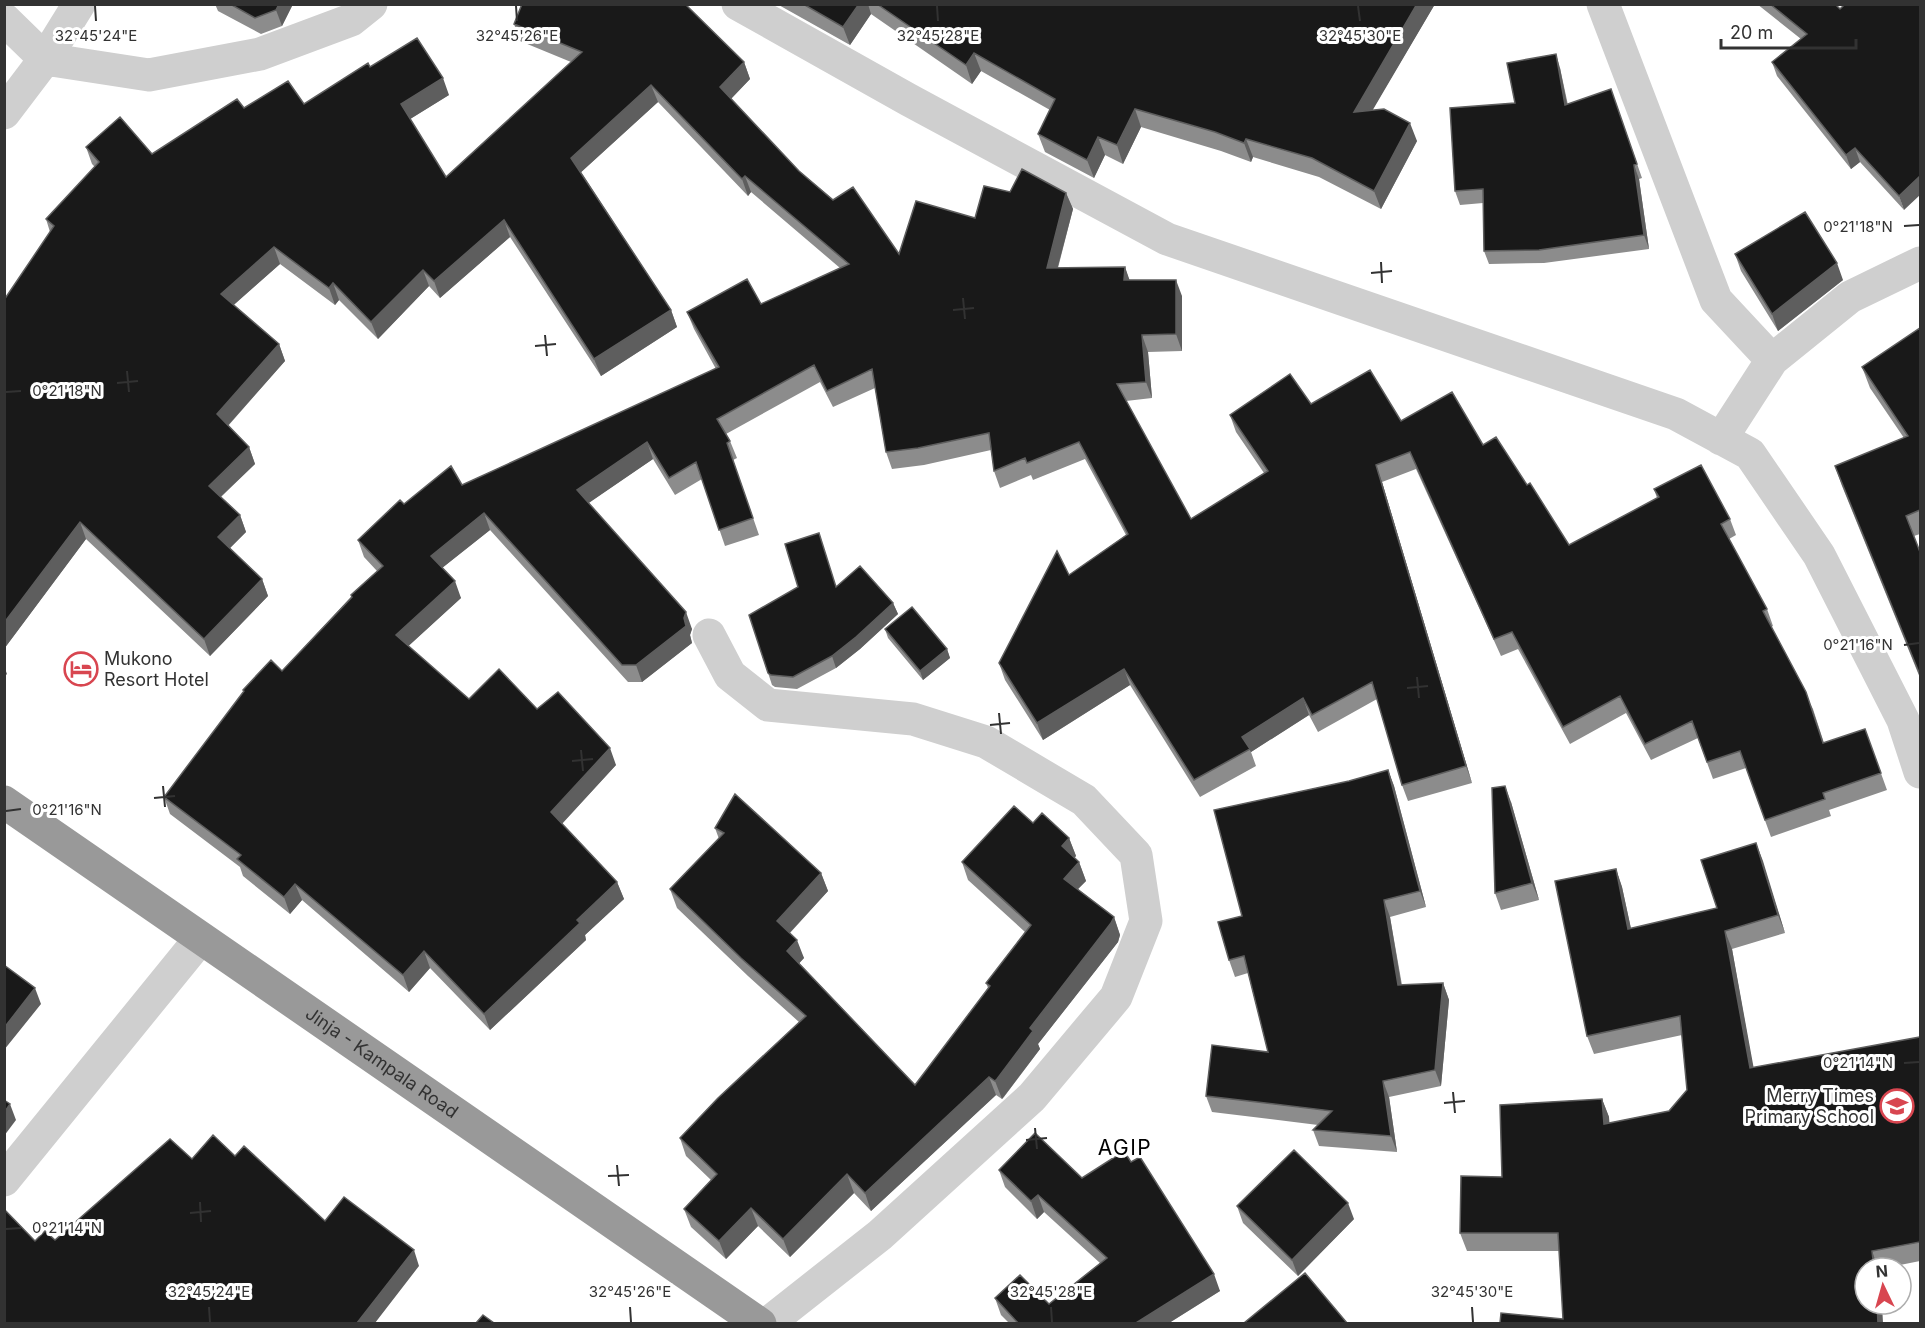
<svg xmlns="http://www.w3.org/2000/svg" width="1925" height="1328" font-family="Inter,sans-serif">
  <rect width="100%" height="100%" fill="#fff"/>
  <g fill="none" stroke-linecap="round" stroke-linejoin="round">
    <!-- minor -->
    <path stroke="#cfcfcf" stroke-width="33" d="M738 4 909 100 1167 239 1676 414 1750 454 1819 555 1903 720 1920 772
      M1603 4 1716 300 1772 360
      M4 19 45 59 149 75 260 54 351 20 371 4
      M4 113 45 59 79 4
      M1721 439 1772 360 1850 297 1920 263
      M709 635 730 675 768 705 913 719 986 742 1084 800 1136 855 1146 921 1116 997 1032 1097 880 1235 767 1324
      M4 1180 200 939"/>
    <!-- highway -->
    <path stroke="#999" stroke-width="33" id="s1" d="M4 802 760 1324"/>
  </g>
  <!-- wall -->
  <path fill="#8c8c8c" d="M215 4H293L282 26 261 34 218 11Z
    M777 4H1435L1372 110 1417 141 1381 209 1319 177 1253 157 1251 162 1221 151 1141 127 1123 164 1105 155 1094 178 1045 152 1038 134 1050 110 981 71 972 84 871 14 850 45Z
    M1757 4H1835L1904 210 1860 162 1851 169 1777 76 1772 62 1801 39Z
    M514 24 744 62 750 79 731 99 799 171 899 254 975 218 1010 192 1066 193 1073 209 1058 268 1125 267 1129 280 1182 296V351L1148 352 1152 398 1126 401 1191 519 1264 473 1236 432 1230 415 1311 404 1401 421 1483 445 1527 485 1569 545 1657 498 1654 489 1730 519 1736 535 1729 539 1767 609 1773 626 1771 627 1813 709 1824 743 1865 729 1887 790 1829 810 1831 816 1771 837 1746 768 1713 779 1698 738 1651 760 1626 713 1570 744 1518 649 1501 656 1416 469 1382 482 1472 783 1408 801 1402 785 1377 699 1318 732 1309 715 1251 752 1256 766 1200 797 1130 685 1043 740 1005 680 999 663 1069 575 1126 535 1085 459 1033 480 1031 475 1000 488 994 471 991 450 924 465 892 469 886 452 875 388 833 407 820 382 726 434 730 441 737 458 733 460 759 535 725 546 702 479 675 495 653 459 588 503 692 629 690 635 692 643 642 682H628L490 530 442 568 461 598 408 646 469 699 537 709 616 765 562 824 617 882 624 899 585 935 586 940 490 1030 430 968 409 992 302 900 290 914 243 876 240 867 170 814 164 797 244 692 243 690 282 671 351 597V595L377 571 364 557 358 540 404 504 462 485 716 369 694 329 687 312 761 304 840 268 751 192 748 196 658 102 581 172 671 310 677 327 601 376 510 237 440 298 429 286 378 339 339 300 335 305 280 264 233 305 279 344 285 361 228 426 249 447 255 464 221 497 240 515 246 532 230 548 262 579 268 596 210 656 86 539 4 649 50 232 46 219 95 167 92 164 86 147 152 154 244 108 304 104 370 67 449 95 410 119 446 177 571 62 520 41Z
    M1560 68 1568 105 1611 89 1642 178 1639 179 1649 249 1544 263 1489 264 1484 251 1483 203 1460 205 1455 191 1515 103Z
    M1735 254 1843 280 1778 331 1741 271Z
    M1920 328V534L1914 536 1920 552V678L1842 486 1835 466 1904 438 1870 388 1862 367Z
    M837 586 893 603 898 614 860 649 836 668 797 689 775 687 772 685 749 615Z
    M885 629 947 649 950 658 923 680 888 638Z
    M1388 770 1394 786 1426 907 1390 917 1402 985 1443 983 1449 1000 1441 1086 1389 1097 1397 1152 1319 1146 1313 1130 1318 1125 1212 1112 1206 1096 1268 1052 1248 973 1235 977 1229 960 1242 916 1349 781Z
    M1511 802 1539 900 1501 910 1495 893Z
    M1033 823 1069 838 1076 856 1074 858 1079 862 1086 881 1078 889 1114 917 1120 935 1118 942 1038 1044 1040 1049 1004 1097 1002 1099 996 1095 871 1211 854 1193 790 1257 758 1226 726 1259 691 1227 684 1209 711 1180 686 1156 680 1138 799 1022 748 976 677 908 670 889 719 839 715 828 821 873 828 891 790 933 804 958 799 963 915 1085 988 988 986 983 1025 932 968 880 962 862Z
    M1756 843 1785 933 1732 949 1753 1068 1920 1037V1261L1885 1268H1865L1563 1319 1559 1251H1467L1460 1233 1502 1177 1602 1099 1609 1117V1123L1669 1111 1687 1090 1682 1035 1594 1054 1587 1036 1616 869 1622 887 1631 929 1717 908Z
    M1131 1162 1220 1291 1169 1323H1009L1001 1315 995 1298 1049 1304 1100 1263 1044 1212 1037 1219 1005 1187 999 1170 1082 1178Z
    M1237 1206 1354 1219 1298 1276 1243 1223Z"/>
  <!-- shaded-wall -->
  <path fill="#5e5e5e" d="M279 4H293L282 26 276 10Z
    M859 4H868L871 14 850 45 843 27Z
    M1417 4H1435L1361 130 1354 112Z
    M974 53 981 71 972 84 966 65Z
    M1556 54 1560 68 1570 119 1565 105Z
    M744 62 750 79 726 104 720 87Z
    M443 78 449 95 407 121 401 104Z
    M651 85 658 102 578 175 571 158Z
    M1135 109 1141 127 1123 164 1117 145Z
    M1410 123 1417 141 1381 209 1374 191Z
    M1098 137 1105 155 1094 178 1087 160Z
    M1246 139 1253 157 1251 162 1244 143Z
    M1855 148 1860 162 1851 169 1846 155Z
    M1634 165 1639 179 1649 249 1644 235Z
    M745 176 751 192 748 196 742 179Z
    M1920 176V195L1904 210 1899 196Z
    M1066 193 1073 209 1053 285 1047 268Z
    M504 220 510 237 440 298 434 281Z
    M274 247 280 264 227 311 221 294Z
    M1837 263 1843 280 1778 331 1772 314Z
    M1125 267 1131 284 1124 280Z
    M423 270 429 286 378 339 371 322Z
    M1176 280 1182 296V351L1176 334Z
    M333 283 339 300 335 305 329 288Z
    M671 310 677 327 601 376 594 359Z
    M1142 335 1148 352 1152 398 1146 382Z
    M279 344 285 361 223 431 217 414Z
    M647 442 653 459 583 507 577 490Z
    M249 447 255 464 215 502 209 486Z
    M1376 465 1382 482 1472 783 1466 766Z
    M484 513 490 530 437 572 431 556Z
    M240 515 246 532 224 554 218 537Z
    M80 522 86 539 4 649V623Z
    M262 579 268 596 210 656 204 639Z
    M455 581 461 598 402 652 396 635Z
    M893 603 898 614 860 649 836 668 832 656Z
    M686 612 692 629 690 635 692 643 642 682 636 665 684 618Z
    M947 649 950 658 923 680 920 671Z
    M4 666 7 674 4 677Z
    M1124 669 1130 685 1043 740 1037 723Z
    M1303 698 1309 715 1251 752 1242 737Z
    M610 748 616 765 557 829 551 812Z
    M1388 770 1394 786 1426 907 1420 891Z
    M1505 786 1511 802 1539 900 1532 883Z
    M1069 838 1076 856 1069 864 1062 846Z
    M1756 843 1763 861 1785 933 1778 915Z
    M1079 862 1086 881 1070 897 1064 879Z
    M1616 869 1622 887 1635 947 1628 929Z
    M821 873 828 891 783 940 777 921Z
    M617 882 624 899 585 935 586 940 490 1030 484 1014 577 920Z
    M295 884 302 900 290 914 284 897Z
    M1384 900 1390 917 1404 1001 1398 985Z
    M1114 917 1120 935 1118 942 1038 1044 1040 1049 1002 1099 995 1081 1030 1028Z
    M1725 931 1732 949 1757 1086 1750 1068Z
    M797 940 804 958 794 969 787 951Z
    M424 951 430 968 409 992 403 975Z
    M1443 983 1449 1000 1441 1086 1435 1070Z
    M35 988 41 1004 4 1050V1028Z
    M989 1077 996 1095 871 1211 865 1193Z
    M1383 1081 1389 1097 1397 1152 1391 1136Z
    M1602 1099 1609 1117 1611 1142 1604 1124Z
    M10 1104 16 1120 4 1136V1113Z
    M847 1174 854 1193 790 1257 783 1239Z
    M1038 1195 1044 1212 1037 1219 1031 1201Z
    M1348 1203 1354 1219 1298 1276 1292 1260Z
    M751 1208 758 1226 726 1259 719 1241Z
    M414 1250 419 1266 375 1323H357Z
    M1872 1251 1878 1268H1874Z
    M1214 1274 1220 1291 1169 1323H1136Z
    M1877 1304H1882L1883 1323H1878Z"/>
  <!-- building -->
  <path fill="#191919" stroke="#5e5e5e" stroke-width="1.5" d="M230 4H279L276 10 255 18Z
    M522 4H685L744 62 720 87 799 171 833 200 853 187 899 254 916 201 975 218 984 186 1010 192 1022 169 1066 193 1047 268 1125 267 1124 280H1176V334L1142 335 1146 382 1117 384 1191 519 1268 471 1230 415 1290 374 1311 404 1370 370 1401 421 1452 392 1483 445 1496 437 1527 485 1530 483 1569 545 1659 497 1654 489 1701 465 1730 519 1721 524 1767 609 1763 611 1806 692 1823 743 1865 729 1881 773 1823 793 1825 799 1765 820 1740 751 1707 762 1692 721 1645 744 1620 696 1563 727 1512 632 1494 639 1410 452 1376 465 1466 766 1402 785 1372 682 1312 715 1303 698 1242 737 1250 749 1194 780 1124 669 1037 723 999 663 1057 551 1069 575 1128 534 1079 442 1027 463 1025 458 994 471 989 433 918 448 886 452 872 369 827 391 814 365 717 419 730 441 727 443 753 518 719 530 696 462 669 478 647 442 577 490 686 612 684 618 686 626 636 665H622L484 513 431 556 455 581 396 635 469 699 499 669 537 709 558 692 610 748 551 812 617 882 577 920 580 923 484 1014 424 951 403 975 295 884 284 897 237 859 241 855 164 797 244 691 243 690 271 660 282 671 352 597 351 595 383 566 358 540 400 500 404 504 451 466 462 485 719 367 687 312 747 279 761 304 849 264 745 176 742 179 651 85 571 158 671 310 594 359 504 220 434 281 423 270 371 322 333 283 329 288 274 247 221 294 279 344 217 414 249 447 209 486 240 515 218 537 262 579 204 639 80 522 4 623V300L54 226 46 219 99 162 86 147 120 117 152 154 237 99 244 108 288 81 304 104 368 63 370 67 417 38 443 78 401 104 446 177 582 52 514 24Z
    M803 4H859L843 27Z
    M877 4H1417L1354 112 1384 109 1410 123 1374 191 1312 158 1246 139 1244 143 1215 132 1135 109 1117 145 1098 137 1087 160 1038 134 1055 99 974 53 966 65Z
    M1770 4H1835L1840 9 1845 4H1920V176L1899 196 1855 148 1846 155 1772 62 1807 34Z
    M1556 54 1565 105 1611 89 1637 164 1634 165 1644 235 1539 250 1484 251 1483 189 1455 191 1450 108 1515 103 1507 63Z
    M1805 212 1837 263 1772 314 1735 254Z
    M1920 328V510L1906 516 1920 552V675L1835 466 1908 436 1862 367Z
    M819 533 836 587 860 566 893 603 856 637 832 656 793 677 771 675 768 673 749 615 798 587 785 544Z
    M912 607 947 649 920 671 885 629Z
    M1388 770 1420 891 1384 900 1398 985 1443 983 1435 1070 1383 1081 1391 1136 1313 1130 1332 1111 1206 1096 1212 1045 1268 1052 1244 956 1229 960 1218 922 1242 916 1214 810 1349 781Z
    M1505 786 1532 883 1495 893 1492 788Z
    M735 794 821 873 777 921 797 940 787 951 915 1085 990 986 986 983 1031 925 962 862 1014 806 1033 823 1042 813 1069 838 1062 846 1079 862 1064 879 1114 917 1111 923 1030 1028 1033 1031 997 1079 995 1081 989 1077 865 1193 847 1174 783 1239 751 1208 719 1241 684 1209 717 1174 680 1138 718 1098 806 1016 741 958 670 889 724 833 715 828Z
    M1756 843 1778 915 1725 931 1750 1068 1920 1037V1242L1872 1251 1874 1268H1865V1304H1877L1878 1323H1500L1501 1313 1563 1319 1558 1233H1460L1461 1176 1502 1177 1500 1105 1602 1099 1604 1124 1669 1111 1687 1090 1680 1016 1587 1036 1555 881 1616 869 1628 929 1717 908 1701 860Z
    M4 965 35 988 4 1028Z
    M4 1100 10 1104 4 1113Z
    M1035 1133 1082 1178 1124 1151 1131 1162 1140 1157 1214 1274 1136 1323H1018L995 1298 1020 1275 1049 1304 1107 1258 1038 1195 1031 1201 999 1170Z
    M213 1135 235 1156 244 1146 325 1221 344 1197 414 1250 357 1323H4V1209L35 1241 45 1231 55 1240 170 1139 192 1159Z
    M1294 1150 1348 1203 1292 1260 1237 1206Z
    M1305 1273 1347 1323H1244Z
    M483 1315 494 1323H476Z"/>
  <!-- ticks -->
  <path fill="none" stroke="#323232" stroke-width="2" d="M95 6 96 21M516 6 517 21M937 6 938 21M1358 6 1360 21M1904 226 1919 225M1381 262 1382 283M1371 273 1392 271M963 298 965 319M953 310 974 308M545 335 547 356M535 346 556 344M127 371 129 392M117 383 138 381M6 392 21 391M1904 645 1919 643M1417 677 1419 698M1407 688 1428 686M999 713 1001 734M990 725 1010 723M581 750 583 771M572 761 593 759M163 786 165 807M154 798 175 796M6 811 21 809M1904 1063 1919 1062M1453 1092 1455 1113M1444 1103 1465 1101M1035 1128 1037 1149M1026 1140 1047 1138M617 1165 619 1186M608 1176 629 1175M200 1202 201 1222M190 1213 211 1211M6 1229 21 1228M209 1307 210 1322M630 1307 631 1322M1051 1307 1052 1322M1472 1307 1473 1322"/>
  <!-- icons -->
  <defs>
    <g id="hotel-ring" transform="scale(1.725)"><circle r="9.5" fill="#fff" stroke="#d84650" stroke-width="1.5"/><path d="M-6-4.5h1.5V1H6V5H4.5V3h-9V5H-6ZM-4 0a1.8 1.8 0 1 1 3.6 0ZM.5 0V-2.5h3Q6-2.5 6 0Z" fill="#d84650"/></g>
    <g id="school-ring" transform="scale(1.725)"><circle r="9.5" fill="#fff" stroke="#d84650" stroke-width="1.5"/><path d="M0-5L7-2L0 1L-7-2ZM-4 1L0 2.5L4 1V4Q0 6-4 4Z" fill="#d84650"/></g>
  </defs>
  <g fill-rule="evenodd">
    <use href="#hotel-ring" x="81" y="669"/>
    <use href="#school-ring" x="1897" y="1106"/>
  </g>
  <g text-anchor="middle" stroke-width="6" stroke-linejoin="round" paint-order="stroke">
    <!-- poi labels -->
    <g font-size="18" fill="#323232" stroke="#fff" text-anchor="start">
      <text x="104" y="665">Mukono<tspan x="104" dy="21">Resort Hotel</tspan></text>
      <text x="1874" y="1102" text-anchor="end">Merry Times<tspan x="1874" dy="21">Primary School</tspan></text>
    </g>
    <!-- street labels -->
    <g font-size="18" fill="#323232" stroke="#fff">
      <text dy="6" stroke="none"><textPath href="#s1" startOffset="459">Jinja - Kampala Road</textPath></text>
    </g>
    <!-- quarter labels -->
    <g font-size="21" letter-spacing="1.5" fill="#000" stroke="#fff">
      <text x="1125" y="1155">AGIP</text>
    </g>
  </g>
  <g font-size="15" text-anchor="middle" fill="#323232" stroke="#fff" stroke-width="6" stroke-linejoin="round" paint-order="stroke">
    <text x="96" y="41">32°45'24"E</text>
    <text x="517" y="41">32°45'26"E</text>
    <text x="938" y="41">32°45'28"E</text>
    <text x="1360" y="41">32°45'30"E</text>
    <text x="1858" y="232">0°21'18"N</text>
    <text x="67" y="396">0°21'18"N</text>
    <text x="1858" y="650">0°21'16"N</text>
    <text x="67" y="815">0°21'16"N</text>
    <text x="1858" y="1068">0°21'14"N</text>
    <text x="67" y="1233">0°21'14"N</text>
    <text x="209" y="1297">32°45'24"E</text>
    <text x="630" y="1297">32°45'26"E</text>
    <text x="1051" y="1297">32°45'28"E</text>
    <text x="1472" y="1297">32°45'30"E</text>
  </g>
  <!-- border -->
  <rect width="1925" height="1328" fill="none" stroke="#323232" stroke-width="12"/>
  <!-- north arrow -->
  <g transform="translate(1883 1286) rotate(355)"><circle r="28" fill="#ffffff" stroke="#adadad" stroke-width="1.5"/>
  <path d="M0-4.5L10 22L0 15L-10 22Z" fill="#d84650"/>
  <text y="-9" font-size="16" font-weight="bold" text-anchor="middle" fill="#323232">N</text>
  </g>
  <!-- scale -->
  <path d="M1721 39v9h135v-9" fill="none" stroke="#323232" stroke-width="3"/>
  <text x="1730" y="39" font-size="18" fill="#323232" stroke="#ffffff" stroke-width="4.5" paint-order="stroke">20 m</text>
</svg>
